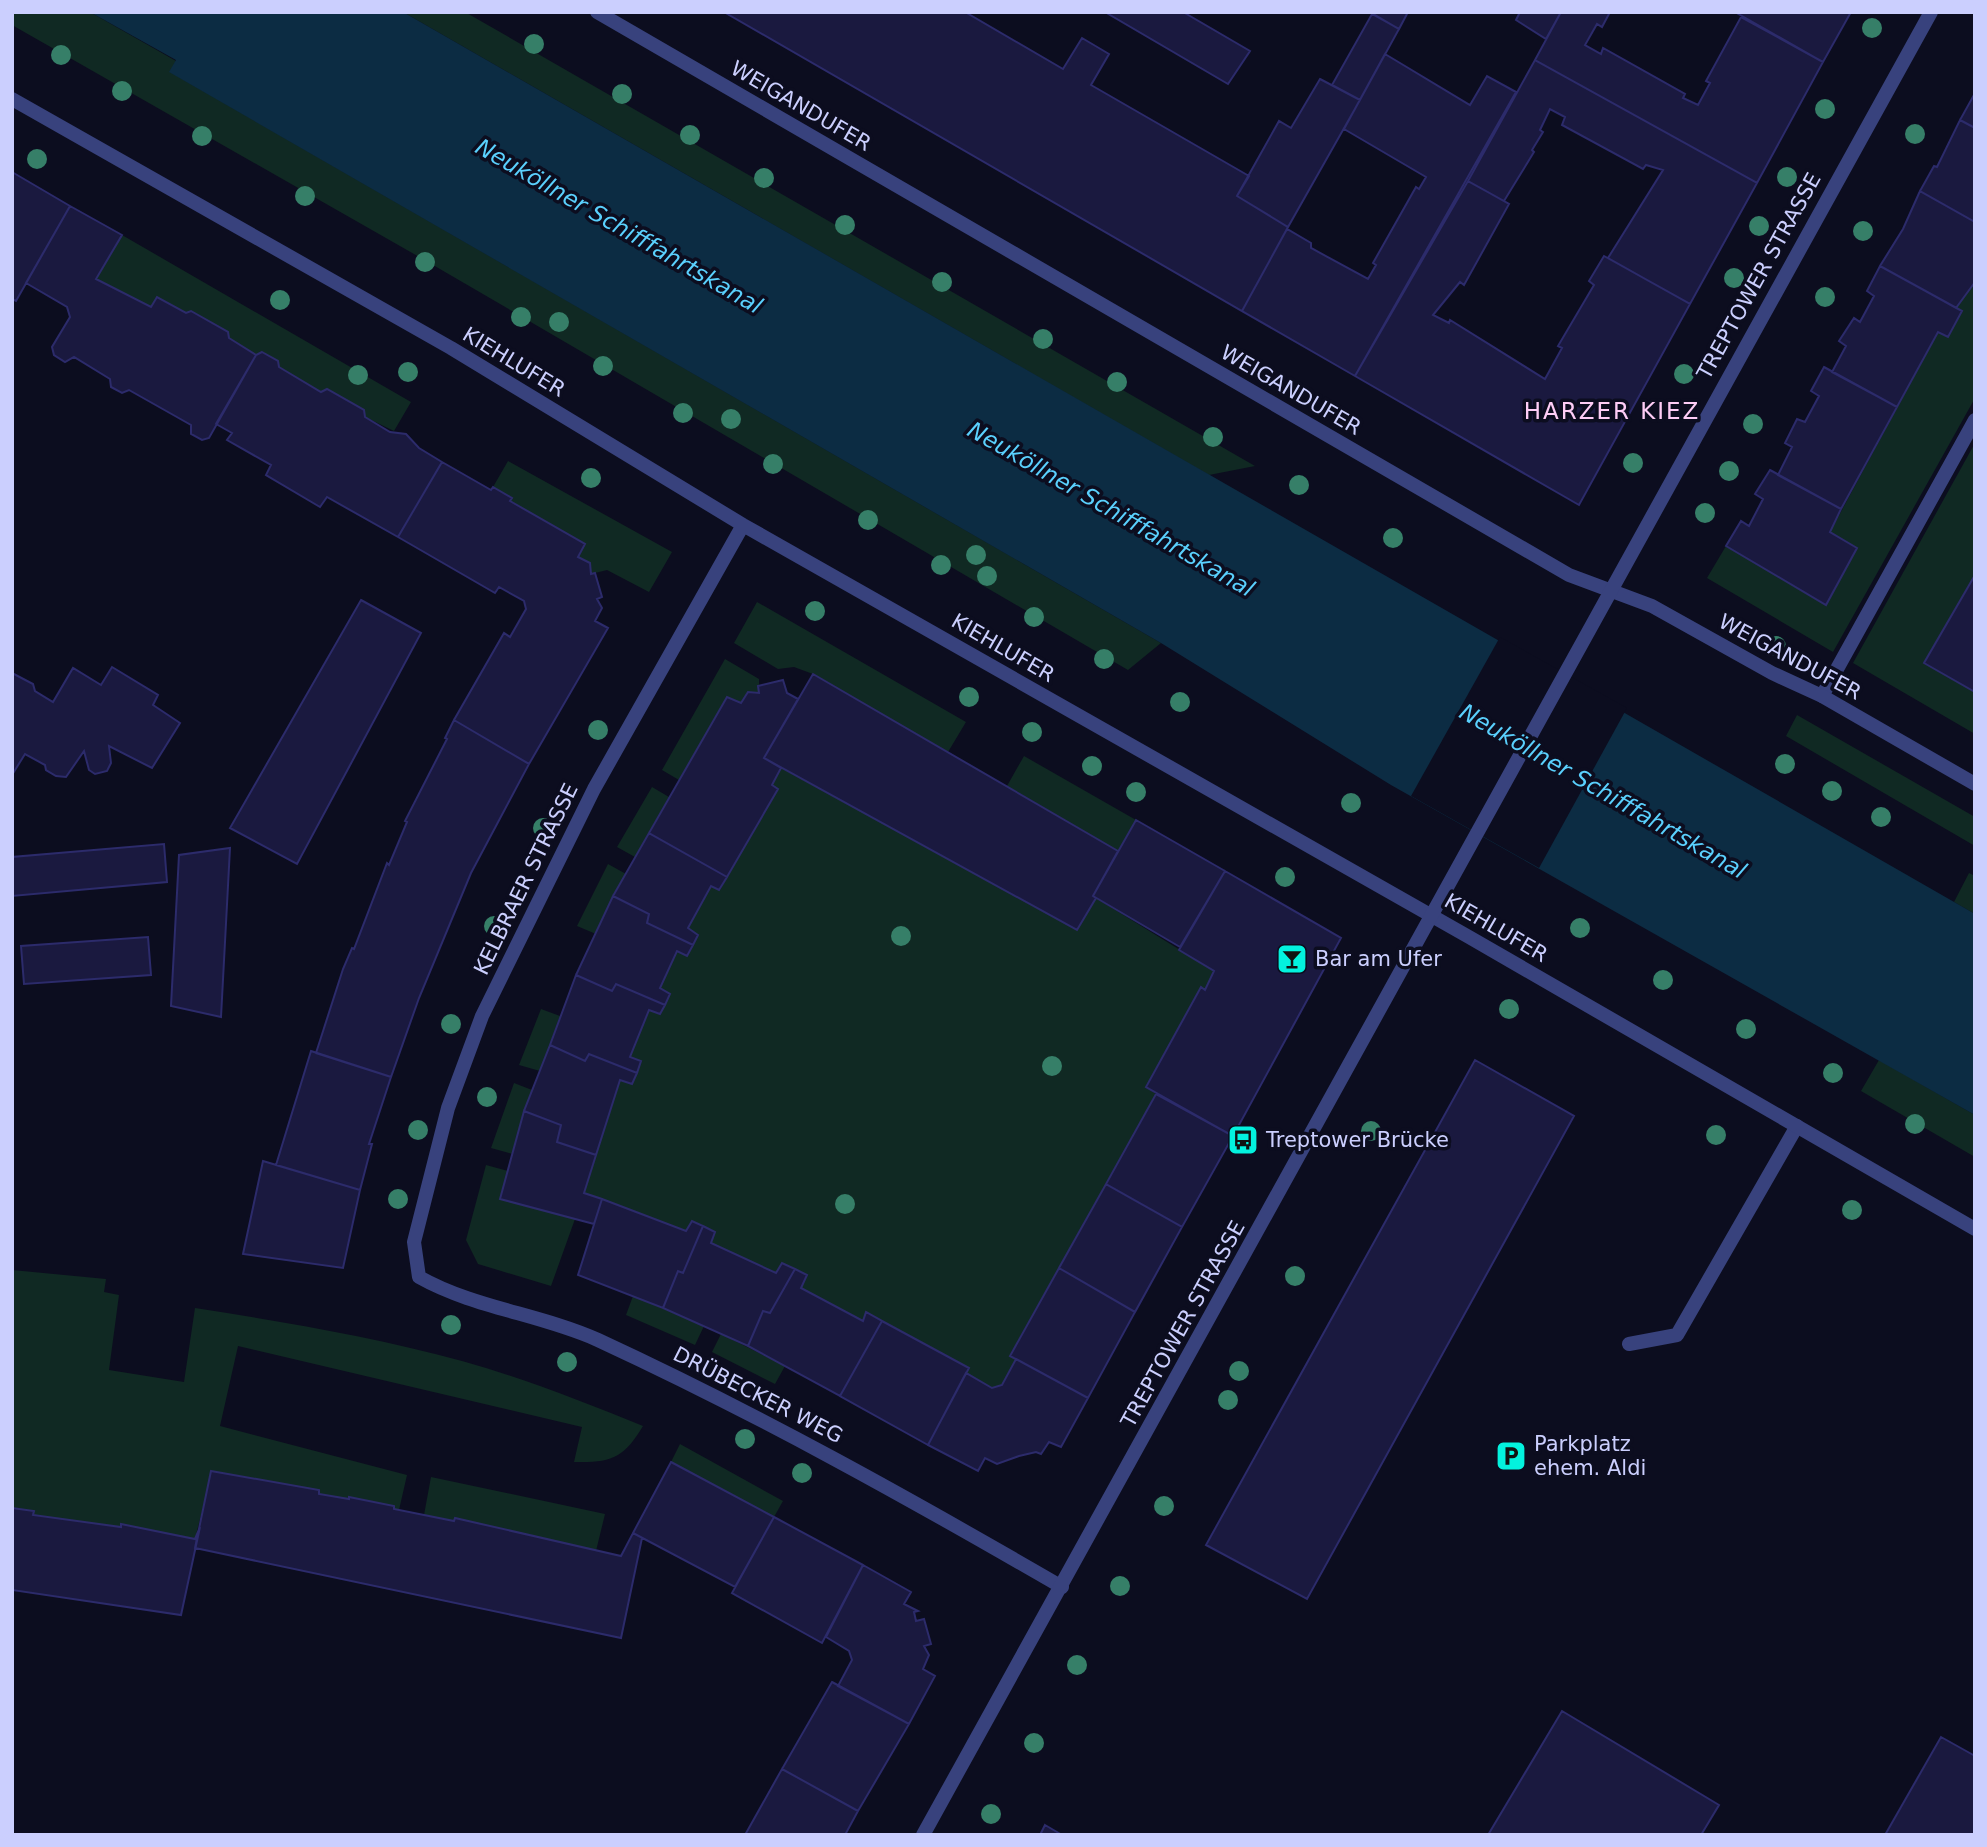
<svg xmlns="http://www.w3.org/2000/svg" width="1987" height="1847" font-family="'DejaVu Sans',sans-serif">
  <rect width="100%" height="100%" fill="#0c0d1f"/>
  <!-- green -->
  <path fill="#102923" d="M12 12H90L176 61 170 72 1161 643 1128 670 421 258 12 25Z
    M403 12H465L1255 466 1209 475Z
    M122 235 411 402 394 431 365 417 364 410 327 389 321 392 279 367 278 361 263 352 256 355 229 338 228 332 191 311 186 313 157 297 151 307 96 279Z
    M1975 282V398L1833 652 1707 578 1726 546 1826 604 1856 549 1830 532 1938 332 1948 337 1961 311 1956 308Z
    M1975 443V575L1925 663 1975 692V734L1853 663Z
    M508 461 672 552 649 592 607 570 591 574 590 563 578 557 584 544 510 501 511 498 493 487Z
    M757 602 966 722 948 752 813 674 794 667 778 669 734 643Z
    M725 659 759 679V693L750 694 741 703 727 697 679 780 662 770Z
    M1797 715 1975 817V846L1786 736Z
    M1024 756 1136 820 1118 851 1007 786Z
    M781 768 1077 929 1096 898 1214 971 1205 990 1201 988 1146 1087 1156 1094 1010 1355 1016 1359 1002 1385 992 1388 966 1373 968 1367 866 1312 863 1321 801 1288 807 1275 782 1263 776 1273 711 1243 715 1232 692 1221 686 1231 584 1193 620 1080 632 1084 641 1061 630 1057 649 1010 660 1014 669 994 660 988 677 951 688 955 698 935 688 928 711 886 720 890 777 789 772 785Z
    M652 787 669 797 635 857 617 847Z
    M608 864 626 874 596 934 577 926Z
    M1969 873 1975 876V914L1954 902Z
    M541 1009 560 1016 540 1071 519 1065Z
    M1879 1060 1975 1115V1157L1861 1091Z
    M514 1083 532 1090 513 1154 491 1148Z
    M486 1165 508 1171 500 1199 575 1219 551 1286 478 1264 466 1240Z
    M12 1270 106 1279 104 1292 119 1295 109 1370 184 1382 195 1308C285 1322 374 1337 462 1361 523 1378 584 1402 643 1426 624 1458 611 1463 574 1462L582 1427 238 1346 220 1426 407 1475 399 1510 394 1509V1506L350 1497 349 1499 319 1494V1490L212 1471 195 1539 122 1524 121 1527 33 1515V1511L12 1508Z
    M633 1296 704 1326 695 1345 626 1315Z
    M721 1334 785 1366 775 1384 712 1352Z
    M680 1444 783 1501 774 1517 671 1462Z
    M431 1477 605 1514 596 1551 455 1518 454 1521 424 1515Z"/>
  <!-- water -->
  <path fill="#0c2c43" d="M90 12H403L1975 914V1115L1391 785 1161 643 169 72 176 60Z"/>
  <!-- pier -->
  <path fill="#0c0d1f" d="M1500 637 1627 708 1539 868 1411 796Z"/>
  <!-- building -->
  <path fill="#1a193f" stroke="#2c2b6b" stroke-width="2" d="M724 12H965L1063 69 1082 38 1109 54 1091 85 1249 176 1237 196 1288 227 1242 311Z
    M1105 12H1183L1250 51 1228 84Z
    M1370 12H1408L1399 29Z
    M1520 12H1561L1546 39 1516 20Z
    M1561 12H1610L1602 27 1597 24 1585 45 1601 54 1603 48 1685 94 1683 98 1698 105 1710 83 1706 81 1741 17 1823 62 1757 183 1535 60Z
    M1735 12H1851L1823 62Z
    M1372 14 1399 29 1360 100 1332 85Z
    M1385 54 1470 105 1487 76 1516 92 1355 376 1242 311 1287 229 1311 243V248L1368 279 1376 265 1373 263 1416 187 1419 189 1426 177 1344 129Z
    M1535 60 1757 183 1690 304 1608 258 1663 170 1646 165 1643 169 1562 125 1565 117 1550 109 1540 130 1543 132 1532 150 1534 152 1504 201 1468 181Z
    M1320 79 1360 100 1288 227 1237 196 1279 121 1291 128Z
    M1975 93V128L1960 120Z
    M1960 120 1975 128V222L1920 191 1934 166 1937 167Z
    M12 172 70 206 16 301 12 299Z
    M1468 181 1509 204 1464 285 1460 282 1433 315 1449 323 1450 320 1545 379 1562 348 1558 346 1594 285 1589 281 1604 256 1690 304 1579 505 1355 376Z
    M1920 191 1975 222V282L1956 308 1880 266 1903 229Z
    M70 206 122 235 96 279 151 307 157 297 186 313 191 311 228 332 229 338 256 355 209 438 202 440 191 434V425L129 390 122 393 111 387 110 379 74 357 65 362 54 355 52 347 70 317 67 307 26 283Z
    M1880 266 1962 311 1948 337 1938 332 1897 407 1832 372 1846 346 1839 341 1854 318 1860 322 1874 296 1867 291Z
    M262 352 278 361 279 367 321 392 327 389 364 410 365 417 390 432 406 434 419 448 442 462 398 537 327 497 320 507 266 475 271 465 227 440 232 433 216 424 256 355Z
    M1824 367 1897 407 1841 509 1778 475 1792 447 1785 443 1797 419 1805 422 1819 396 1811 391Z
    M442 462 491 490 493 487 512 498 510 501 585 544 578 557 590 563 591 574 595 573 602 597 597 599 602 608 595 621 608 628 529 764 454 720 504 633 510 637 526 609 524 601 499 587 495 593 398 537Z
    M1770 470 1841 509 1830 532 1857 548 1826 605 1726 546 1741 521 1749 526 1763 499 1755 494Z
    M1975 575V692L1924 663Z
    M361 600 421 633 297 864 230 828Z
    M112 667 158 695 153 705 180 723 152 768 109 746 111 763 107 771 95 774 89 770 84 751 66 777 56 776 46 770 45 765 25 754 12 775V673L33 684 35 691 53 702 73 668 101 685Z
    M813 674 1118 851 1093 896 1096 898 1077 930 764 758Z
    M783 680 787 693 798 699 764 758 781 768 772 785 778 789 727 877 649 833 727 697 741 703 748 692 759 693 758 686Z
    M454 720 529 764 471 873 419 998 391 1077 316 1053 343 969 352 948 354 949 387 863 389 865 407 822 405 821 447 739 445 738Z
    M1136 820 1225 871 1180 947 1093 896Z
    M649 833 727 877 719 890 711 886 688 928 698 935 693 945 647 923 649 914 613 896Z
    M164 844 167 882 12 896V857Z
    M230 848 221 1017 171 1006 179 855Z
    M1225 871 1341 938 1233 1136 1146 1087 1201 987 1205 990 1214 971 1179 950Z
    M613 896 649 914 647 923 693 945 687 956 677 951 660 988 670 994 665 1005 616 984 612 991 576 975Z
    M148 937 151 975 24 984 21 946Z
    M576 975 612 991 616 984 665 1005 660 1014 649 1010 630 1057 641 1061 637 1073 589 1054 585 1061 550 1045Z
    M550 1045 585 1061 589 1054 637 1073 632 1084 620 1080 596 1155 557 1142 561 1125 524 1111Z
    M311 1051 391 1077 369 1144H372L360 1190 276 1165Z
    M1475 1060 1574 1116 1307 1599 1206 1545Z
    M1156 1094 1233 1136 1182 1227 1106 1184Z
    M524 1111 561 1125 557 1142 596 1155 584 1193 602 1199 594 1224 500 1199Z
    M263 1161 360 1190 343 1268 243 1254Z
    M1106 1184 1182 1227 1135 1312 1059 1268Z
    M602 1199 686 1231 692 1221 703 1226 683 1273 678 1271 663 1308 578 1275Z
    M703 1226 715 1232 711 1243 776 1273 782 1263 795 1269 770 1313 763 1311 748 1346 663 1308 678 1271 683 1273Z
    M1059 1268 1135 1312 1088 1398 1010 1356Z
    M795 1269 807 1275 801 1288 863 1321 866 1312 882 1321 840 1396 748 1346 763 1311 770 1313Z
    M882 1321 969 1368 928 1445 840 1396Z
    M1016 1359 1088 1398 1061 1447 1049 1442 1041 1454 1036 1452 1019 1456 997 1464 985 1458 978 1471 928 1445 966 1373 992 1388 1002 1385Z
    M671 1462 774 1517 735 1587 633 1533Z
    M211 1471 319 1490V1494L349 1499V1497L394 1506V1509L454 1521 455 1518 621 1556 633 1533 642 1538 621 1638 195 1548Z
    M12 1508 34 1511 33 1515 121 1527V1524L195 1539 200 1527 181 1615 12 1590Z
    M774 1517 863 1565 822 1643 732 1593Z
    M863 1565 911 1592 904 1604 918 1611 914 1612 916 1621 924 1619 931 1644 924 1646 929 1655 923 1669 935 1676 909 1724 838 1686 852 1660 849 1651 826 1637Z
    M832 1682 909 1724 858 1811 782 1769Z
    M1562 1711 1719 1805 1701 1835H1488Z
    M1941 1737 1975 1756V1835H1885Z
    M782 1769 858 1811 845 1835H745Z
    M1045 1825 1062 1835H1040Z"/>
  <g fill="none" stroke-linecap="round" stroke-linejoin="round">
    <!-- service -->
    <path stroke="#38427d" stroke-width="14" d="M1822 696 1975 420
      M1629 1344 1677 1335 1797 1126"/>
    <!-- minor -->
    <path stroke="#38427d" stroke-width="14" d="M597 12 1569 575 1652 606 1772 673 1822 696 1975 784
      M12 99 451 348 743 525 1469 937 1975 1229
      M743 525 594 789 482 1016 448 1108 414 1242 419 1277C474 1308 540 1314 598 1340 758 1414 910 1499 1062 1587"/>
    <!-- tertiary -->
    <path stroke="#38427d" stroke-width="14" d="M923 1835 1931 12"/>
  </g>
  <!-- trees -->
  <g fill="#367f68">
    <circle cx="1872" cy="28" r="10"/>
    <circle cx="534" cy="44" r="10"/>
    <circle cx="61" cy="55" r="10"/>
    <circle cx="122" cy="91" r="10"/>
    <circle cx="622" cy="94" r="10"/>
    <circle cx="1825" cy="109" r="10"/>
    <circle cx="1915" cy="134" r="10"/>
    <circle cx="690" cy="135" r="10"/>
    <circle cx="202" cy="136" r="10"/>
    <circle cx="37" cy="159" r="10"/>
    <circle cx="1787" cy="177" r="10"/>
    <circle cx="764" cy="178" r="10"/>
    <circle cx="305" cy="196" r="10"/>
    <circle cx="845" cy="225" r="10"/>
    <circle cx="1759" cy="226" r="10"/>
    <circle cx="1863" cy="231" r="10"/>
    <circle cx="425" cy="262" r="10"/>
    <circle cx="1734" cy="278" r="10"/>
    <circle cx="942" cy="282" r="10"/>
    <circle cx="1825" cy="297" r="10"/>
    <circle cx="280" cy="300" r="10"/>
    <circle cx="521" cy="317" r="10"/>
    <circle cx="559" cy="322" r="10"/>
    <circle cx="1043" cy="339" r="10"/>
    <circle cx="603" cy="366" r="10"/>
    <circle cx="408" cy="372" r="10"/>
    <circle cx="1684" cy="374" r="10"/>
    <circle cx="358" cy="375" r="10"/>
    <circle cx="1117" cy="382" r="10"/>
    <circle cx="683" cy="413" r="10"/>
    <circle cx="731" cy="419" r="10"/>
    <circle cx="1753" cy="424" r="10"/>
    <circle cx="1213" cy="437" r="10"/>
    <circle cx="1633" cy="463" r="10"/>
    <circle cx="773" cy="464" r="10"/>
    <circle cx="1729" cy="471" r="10"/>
    <circle cx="591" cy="478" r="10"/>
    <circle cx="1299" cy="485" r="10"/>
    <circle cx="1705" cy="513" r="10"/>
    <circle cx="868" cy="520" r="10"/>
    <circle cx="1393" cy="538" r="10"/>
    <circle cx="976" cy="555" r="10"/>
    <circle cx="941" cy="565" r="10"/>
    <circle cx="987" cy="576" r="10"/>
    <circle cx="815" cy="611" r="10"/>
    <circle cx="1034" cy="617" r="10"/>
    <circle cx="1776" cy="646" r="10"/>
    <circle cx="1104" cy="659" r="10"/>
    <circle cx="969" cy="697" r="10"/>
    <circle cx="1180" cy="702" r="10"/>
    <circle cx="598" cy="730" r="10"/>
    <circle cx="1032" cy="732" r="10"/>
    <circle cx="1785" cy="764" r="10"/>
    <circle cx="1092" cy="766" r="10"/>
    <circle cx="1832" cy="791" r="10"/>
    <circle cx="1136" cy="792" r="10"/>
    <circle cx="1351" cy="803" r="10"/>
    <circle cx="1881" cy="817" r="10"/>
    <circle cx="543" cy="828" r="10"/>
    <circle cx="1285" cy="877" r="10"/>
    <circle cx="494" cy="926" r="10"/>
    <circle cx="1580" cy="928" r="10"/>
    <circle cx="901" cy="936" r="10"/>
    <circle cx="1663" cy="980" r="10"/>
    <circle cx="1509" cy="1009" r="10"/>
    <circle cx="451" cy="1024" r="10"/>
    <circle cx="1746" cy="1029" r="10"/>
    <circle cx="1052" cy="1066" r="10"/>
    <circle cx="1833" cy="1073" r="10"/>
    <circle cx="487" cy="1097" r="10"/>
    <circle cx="1915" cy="1124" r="10"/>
    <circle cx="418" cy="1130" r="10"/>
    <circle cx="1371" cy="1131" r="10"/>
    <circle cx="1716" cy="1135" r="10"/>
    <circle cx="398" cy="1199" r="10"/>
    <circle cx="845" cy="1204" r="10"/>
    <circle cx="1852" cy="1210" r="10"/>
    <circle cx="1295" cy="1276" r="10"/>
    <circle cx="451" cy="1325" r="10"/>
    <circle cx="567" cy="1362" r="10"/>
    <circle cx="1239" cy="1371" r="10"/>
    <circle cx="1228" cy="1400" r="10"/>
    <circle cx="745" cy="1439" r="10"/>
    <circle cx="802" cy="1473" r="10"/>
    <circle cx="1164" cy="1506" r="10"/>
    <circle cx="1120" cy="1586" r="10"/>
    <circle cx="1077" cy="1665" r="10"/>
    <circle cx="1034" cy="1743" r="10"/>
    <circle cx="991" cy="1814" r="10"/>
  </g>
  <!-- icons -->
  <defs>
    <g id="bar-square" transform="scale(1.575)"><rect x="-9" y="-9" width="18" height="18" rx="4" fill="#03f2de" stroke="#0c0d1f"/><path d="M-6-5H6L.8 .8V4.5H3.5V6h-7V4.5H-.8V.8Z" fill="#111"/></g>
    <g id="bus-square" transform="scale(1.575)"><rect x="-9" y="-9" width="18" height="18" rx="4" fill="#03f2de" stroke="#0c0d1f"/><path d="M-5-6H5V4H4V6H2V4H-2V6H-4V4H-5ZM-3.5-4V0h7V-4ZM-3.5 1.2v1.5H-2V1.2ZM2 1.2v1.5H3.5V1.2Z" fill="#111"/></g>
    <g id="parking-square" transform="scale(1.575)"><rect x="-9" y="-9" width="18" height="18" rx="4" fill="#03f2de" stroke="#0c0d1f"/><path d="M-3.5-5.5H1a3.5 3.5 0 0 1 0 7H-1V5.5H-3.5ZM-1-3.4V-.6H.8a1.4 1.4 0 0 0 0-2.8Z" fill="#111"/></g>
  </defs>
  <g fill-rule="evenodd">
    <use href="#bar-square" x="1292" y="959"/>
    <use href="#bus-square" x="1243" y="1140"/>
    <use href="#parking-square" x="1511" y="1456"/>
  </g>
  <g text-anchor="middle" stroke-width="7" stroke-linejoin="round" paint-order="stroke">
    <!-- street labels -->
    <g font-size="21" fill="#cbcffe" stroke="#0c0d1f">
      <text transform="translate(801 106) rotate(30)" y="7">WEIGANDUFER</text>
      <text transform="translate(1759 276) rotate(-61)" y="7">TREPTOWER STRASSE</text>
      <text transform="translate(514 362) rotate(31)" y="7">KIEHLUFER</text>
      <text transform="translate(1291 390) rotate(30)" y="7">WEIGANDUFER</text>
      <text transform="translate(1003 648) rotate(30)" y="7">KIEHLUFER</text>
      <text transform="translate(1790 657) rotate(28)" y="7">WEIGANDUFER</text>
      <text transform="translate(526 879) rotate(-64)" y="7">KELBRAER STRASSE</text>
      <text transform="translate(1496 928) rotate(30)" y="7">KIEHLUFER</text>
      <text transform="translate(1183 1324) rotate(-61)" y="7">TREPTOWER STRASSE</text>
      <text transform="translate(758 1395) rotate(27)" y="7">DRÜBECKER WEG</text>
    </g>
    <!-- poi labels -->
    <g font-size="21" fill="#cbcffe" stroke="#0c0d1f" text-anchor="start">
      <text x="1315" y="966">Bar am Ufer</text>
      <text x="1266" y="1147">Treptower Brücke</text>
      <text x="1534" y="1451">Parkplatz<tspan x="1534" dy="24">ehem. Aldi</tspan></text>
    </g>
    <!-- water labels -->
    <g font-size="23" font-style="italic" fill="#5ad0fd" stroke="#0c0d1f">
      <text transform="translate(619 226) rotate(30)" y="8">Neuköllner Schifffahrtskanal</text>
      <text transform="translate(1111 509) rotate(30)" y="8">Neuköllner Schifffahrtskanal</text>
      <text transform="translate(1603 791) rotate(30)" y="8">Neuköllner Schifffahrtskanal</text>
    </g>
    <!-- neighbourhood labels -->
    <g font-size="23" letter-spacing="2" fill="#fecdf6" stroke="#0c0d1f">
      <text x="1612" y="419">HARZER KIEZ</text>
    </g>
  </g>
  <!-- border -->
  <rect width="1987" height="1847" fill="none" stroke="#cbcffe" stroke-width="28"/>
</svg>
